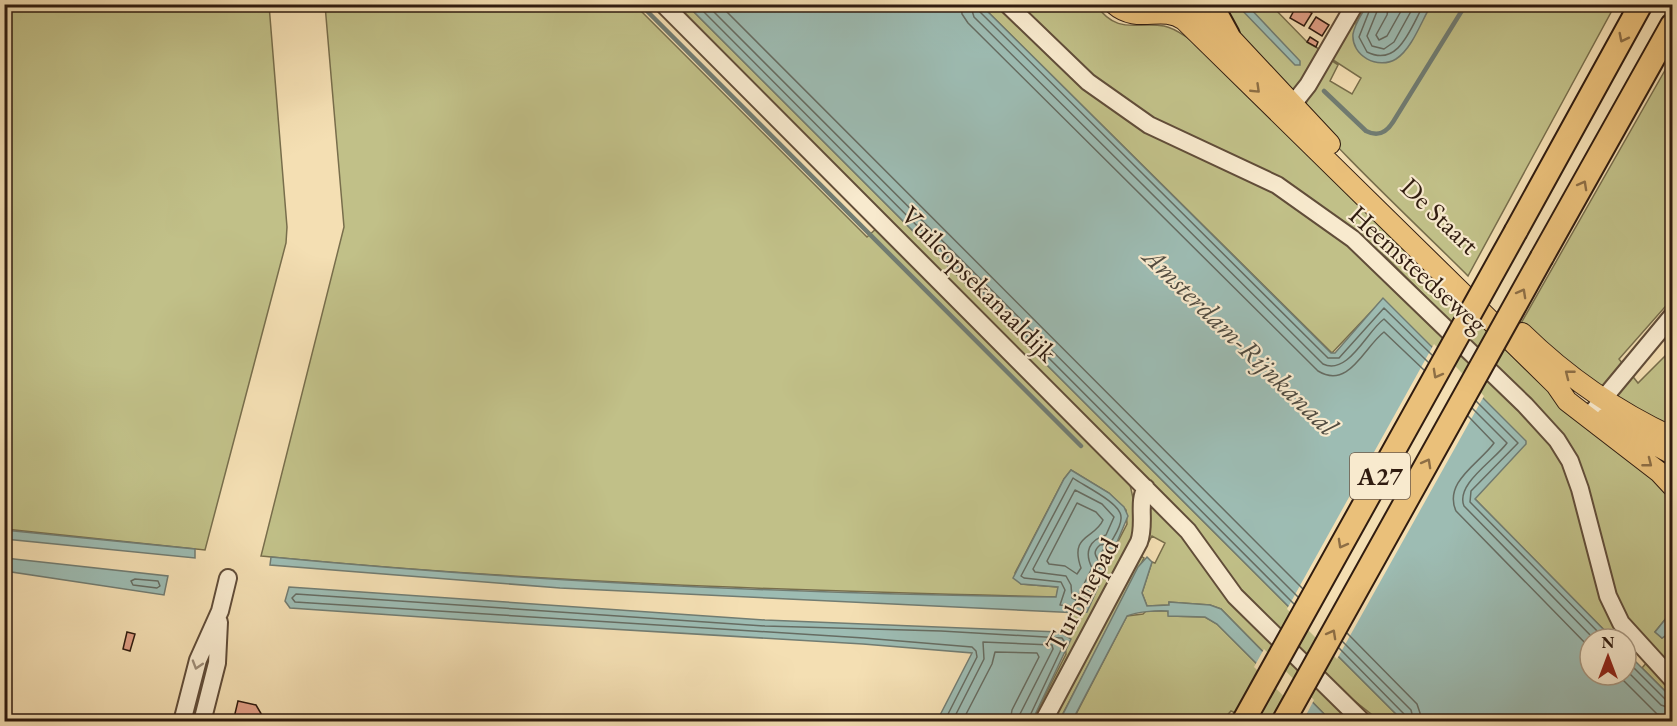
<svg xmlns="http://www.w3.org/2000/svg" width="1677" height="726" font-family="'EB Garamond',serif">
  <rect width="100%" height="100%" fill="#f4dfb3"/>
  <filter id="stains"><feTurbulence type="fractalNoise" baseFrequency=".00333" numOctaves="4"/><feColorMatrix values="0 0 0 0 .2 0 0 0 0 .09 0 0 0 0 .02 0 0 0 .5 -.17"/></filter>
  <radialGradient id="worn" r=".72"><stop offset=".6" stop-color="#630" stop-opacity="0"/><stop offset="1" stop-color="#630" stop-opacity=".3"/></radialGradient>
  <!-- green -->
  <path fill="#c1c088" stroke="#786e4c" stroke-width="1.5" d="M4 5H269L287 227 286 243 205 550 5 529Z
    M325 5H635L867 237 878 227 1129 480 1135 507 1146 497 1355 721H1331L1221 609 1210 605 1169 602V605L1147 606 1142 593 1152 562 1155 563 1165 543 1152 536 1141 556 1144 558 1059 721H1032L1066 654 1064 632H1060L1072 613H1081L1127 524 1126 510 1109 493 1071 470 1064 479 1015 573 1021 584 1058 587 1057 597C791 591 526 582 261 556L344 227Z
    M670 5H687L1403 721H1380L1327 679Z
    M981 5H1001L1085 87 1254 180 1343 236 1552 440 1566 464 1596 579 1625 639H1613L1475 499 1479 396 1383 299 1332 353Z
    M1015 5H1096C1118 36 1137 21 1164 26 1175 28 1184 36 1193 41L1665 489 1672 504V611L1655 632 1662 638 1672 631V671L1621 612 1589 496 1501 372 1385 256 1359 235 1310 198 1258 169 1174 132 1109 91Z
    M1218 5H1271L1308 43 1321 50 1298 87 1293 90 1234 32Z
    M1361 5H1367L1356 24 1405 49 1431 5H1615L1468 276C1448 255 1308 123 1306 109 1305 92 1321 73 1329 59L1338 65 1330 81 1352 94 1361 78 1330 58Z
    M1672 58V299L1619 359 1638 383 1672 349V432L1634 413 1520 325Z
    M1146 611H1168L1169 616 1205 617 1217 624 1314 721H1253L1231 711 1222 721 1072 722 1127 616 1143 614Z
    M1648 661 1672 687V698L1642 668Z"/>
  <!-- water -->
  <path fill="#9dbcb3" stroke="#717c72" stroke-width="1.5" d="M687 5H981L1331 353H1335L1383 298 1526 441V444L1475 499 1613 639H1590V675H1626V652L1672 698V721H1403Z
    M1237 5H1247L1300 61V65H1295Z
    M1367 5V4L1431 5C1422 20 1412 49 1396 59 1378 70 1351 56 1353 34 1355 23 1362 14 1367 5Z
    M1071 470 1109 493 1124 507 1128 516 1112 554 1103 550 1100 555 1110 560 1087 612 1081 613 560 588 270 565 271 557C532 582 794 594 1056 597L1058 587 1021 584 1013 578 1064 479Z
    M4 530 195 549V558L5 539Z
    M1147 557 1152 562 1142 593 1147 606 1169 605V602L1210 605 1221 609 1331 721H1314L1217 624 1205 617 1168 616V611C1156 610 1137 612 1127 616L1072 721 1059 722 1138 567Z
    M4 558H5L168 576 164 595 5 571Z
    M289 587 765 620 1060 632 1071 639 1032 721H937L972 653 863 644 526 624 290 608 285 601Z
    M1672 611V631L1662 638 1655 632Z"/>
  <!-- pier -->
  <path fill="#f4dfb3" d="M1434 344 1484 396 1337 659 1287 609Z
    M1264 649 1314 700 1305 717 1254 667Z"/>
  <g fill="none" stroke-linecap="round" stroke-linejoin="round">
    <!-- shore -->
    <path stroke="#666c62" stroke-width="1.5" d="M696 4 1294 604
      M706 4 1298 597
      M719 4 1303 589
      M961 4 962 14 968 23 1318 371C1349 390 1364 347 1384 332L1424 370
      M970 4 974 17 1323 364C1348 376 1367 331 1384 319L1428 362
      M977 4 979 11 1328 358H1339L1384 308 1432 355
      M1372 4 1359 37 1367 52C1399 68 1411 27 1424 4
      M1380 4 1367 36 1372 46 1384 49 1394 42 1415 4
      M1389 4 1387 15 1376 35 1379 40 1387 36 1405 4
      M1476 401 1518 443 1471 491 1470 502 1605 639
      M1472 408 1507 443C1495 460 1455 484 1464 506L1594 639
      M1468 416 1494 443C1480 463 1443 482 1456 511L1590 648
      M1073 478C1084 486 1121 503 1121 517 1122 526 1114 536 1110 544L1100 545C1090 554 1098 557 1101 565L1080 607 1060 605 1065 590 1061 582 1024 578 1021 576Z
      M1075 490 1102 504 1114 517 1106 535C1089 540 1084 552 1092 568L1076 600 1072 598 1071 585 1066 576 1035 572 1033 569Z
      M1077 503 1096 512 1103 520C1095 539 1069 534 1081 568L1077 574 1065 566 1049 564 1047 561Z
      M135 579 158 581 160 586 157 588 133 585 131 581Z
      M1347 633 1417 704 1423 722
      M1342 641 1411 710 1414 722
      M1339 648 1405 715 1407 722
      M1626 660 1666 700 1672 702
      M1626 670 1661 705 1672 709
      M1618 675 1657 714 1672 718
      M944 722 977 657 976 651 972 647 864 638 295 602 292 598 296 594 765 626 941 631 1062 638 1064 641 1060 652 1027 722
      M952 722 984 659 983 642 1052 645 1053 649 1020 714 1019 722
      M962 722 992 664 995 652 1037 653 1039 657 1012 710 1010 722"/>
    <!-- stream -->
    <path stroke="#717c72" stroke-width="4.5" d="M640 4 1081 446
      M1324 91 1366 131C1378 137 1386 133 1393 122L1466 4"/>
  </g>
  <!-- building -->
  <path fill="#e2a087" stroke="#301c10" stroke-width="1.5" d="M1297 5 1312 13 1304 26 1290 18Z
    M1316 17 1329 25 1322 36 1309 28Z
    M1310 37 1318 42 1316 47 1307 42Z
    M127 632 135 634 130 651 123 649Z
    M238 701 256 705 266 722H233Z"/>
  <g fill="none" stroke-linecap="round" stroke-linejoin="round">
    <!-- minor casing -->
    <g stroke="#614d39" stroke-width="20">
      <path id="minor" d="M663 4 1188 531 1235 596 1363 722
        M1007 4 1088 82 1149 125 1277 185 1353 239 1525 405 1557 440 1570 461 1580 489 1608 596 1621 623 1672 679
        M1293 104 1308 85 1355 4
        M1594 410 1672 316
        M182 722 198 660 220 611 228 578
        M202 722 217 663 219 622
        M1043 722 1139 542C1146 523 1137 502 1146 488"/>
    </g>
    <!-- major casing -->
    <g stroke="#301c10" stroke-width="22">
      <path id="major" d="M1114 4C1138 25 1161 4 1184 20L1556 385 1567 401 1659 472 1672 486
        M1194 4 1209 23 1228 35 1330 144
        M1522 333C1566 376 1616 411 1672 437
        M1606 418 1672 454"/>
    </g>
    <!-- highway casing -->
    <g stroke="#301c10" stroke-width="26">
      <path id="highway" d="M1211 4 1228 35
        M1516 231 1641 4
        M1542 257 1672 25"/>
    </g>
    <!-- minor -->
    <use href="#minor" stroke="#f8eace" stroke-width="16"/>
    <!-- major -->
    <use href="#major" stroke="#eac07a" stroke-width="20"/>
    <!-- highway -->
    <use href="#highway" stroke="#eac07a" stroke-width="22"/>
    <!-- highway-bridge casing -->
    <g stroke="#301c10" stroke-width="26" stroke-linecap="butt">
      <path id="highway-bridge" d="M1243 722 1516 231
        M1283 722 1542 257"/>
    </g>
    <!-- highway-bridge -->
    <use href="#highway-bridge" stroke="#eac07a" stroke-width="22"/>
  </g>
  <!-- one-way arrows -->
  <defs><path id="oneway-chevron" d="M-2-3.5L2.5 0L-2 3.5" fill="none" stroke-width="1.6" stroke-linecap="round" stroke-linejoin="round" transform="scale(1.5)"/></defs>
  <g stroke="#8d6e45">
    <use href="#oneway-chevron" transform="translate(1623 38) rotate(117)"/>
    <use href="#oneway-chevron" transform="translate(1256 89) rotate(44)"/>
    <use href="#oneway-chevron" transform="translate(1583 185) rotate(-61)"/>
    <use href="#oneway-chevron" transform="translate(1522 293) rotate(-61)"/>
    <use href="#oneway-chevron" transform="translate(1437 374) rotate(119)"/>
    <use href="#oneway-chevron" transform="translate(1569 374) rotate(-142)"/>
    <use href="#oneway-chevron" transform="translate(1427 463) rotate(-61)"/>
    <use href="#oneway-chevron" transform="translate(1648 463) rotate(38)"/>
    <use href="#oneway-chevron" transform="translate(1342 544) rotate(119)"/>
    <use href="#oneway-chevron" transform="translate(1332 634) rotate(-61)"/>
  </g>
  <use stroke="#9e8d78" href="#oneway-chevron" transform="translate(197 665) rotate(107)"/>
  <g text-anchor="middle" stroke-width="4.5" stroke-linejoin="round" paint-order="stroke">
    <!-- shield labels -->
    <rect fill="#f8eace" stroke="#6c5a49" stroke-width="1.5" x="1350" y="453" width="60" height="46" rx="4.5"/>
    <g font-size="26" font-weight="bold" fill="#301c10">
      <text x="1380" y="485">A27</text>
    </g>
    <!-- street labels -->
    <g font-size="27" fill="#301c10" stroke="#f8eace">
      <text transform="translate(1440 216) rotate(44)" y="9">De Staart</text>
      <text transform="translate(1418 269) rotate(42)" y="9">Heemsteedseweg</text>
      <text transform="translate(979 284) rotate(45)" y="9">Vuilcopsekanaaldijk</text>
      <text transform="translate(1082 595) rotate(-62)" y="9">Turbinepad</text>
    </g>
    <!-- water labels -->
    <g font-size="28" font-style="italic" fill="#514c41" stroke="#f8eace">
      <text transform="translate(1241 341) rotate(44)" y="10">Amsterdam-Rijnkanaal</text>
    </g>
  </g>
  <!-- margin -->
  <rect width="1677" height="726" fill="none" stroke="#f4dfb3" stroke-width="24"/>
  <rect x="6" y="6" width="1665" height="714" fill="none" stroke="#301c10" stroke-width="3"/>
  <rect x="12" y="12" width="1653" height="702" fill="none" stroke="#301c10" stroke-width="1.5"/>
  <!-- north arrow -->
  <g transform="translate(1608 657)"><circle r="28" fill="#f8eace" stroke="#a89882" stroke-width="1.5"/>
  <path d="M0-4.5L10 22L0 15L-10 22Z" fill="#8f2418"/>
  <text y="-9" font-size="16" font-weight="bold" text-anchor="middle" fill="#301c10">N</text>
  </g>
  <rect width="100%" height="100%" filter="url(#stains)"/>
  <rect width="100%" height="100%" fill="url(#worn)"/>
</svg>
